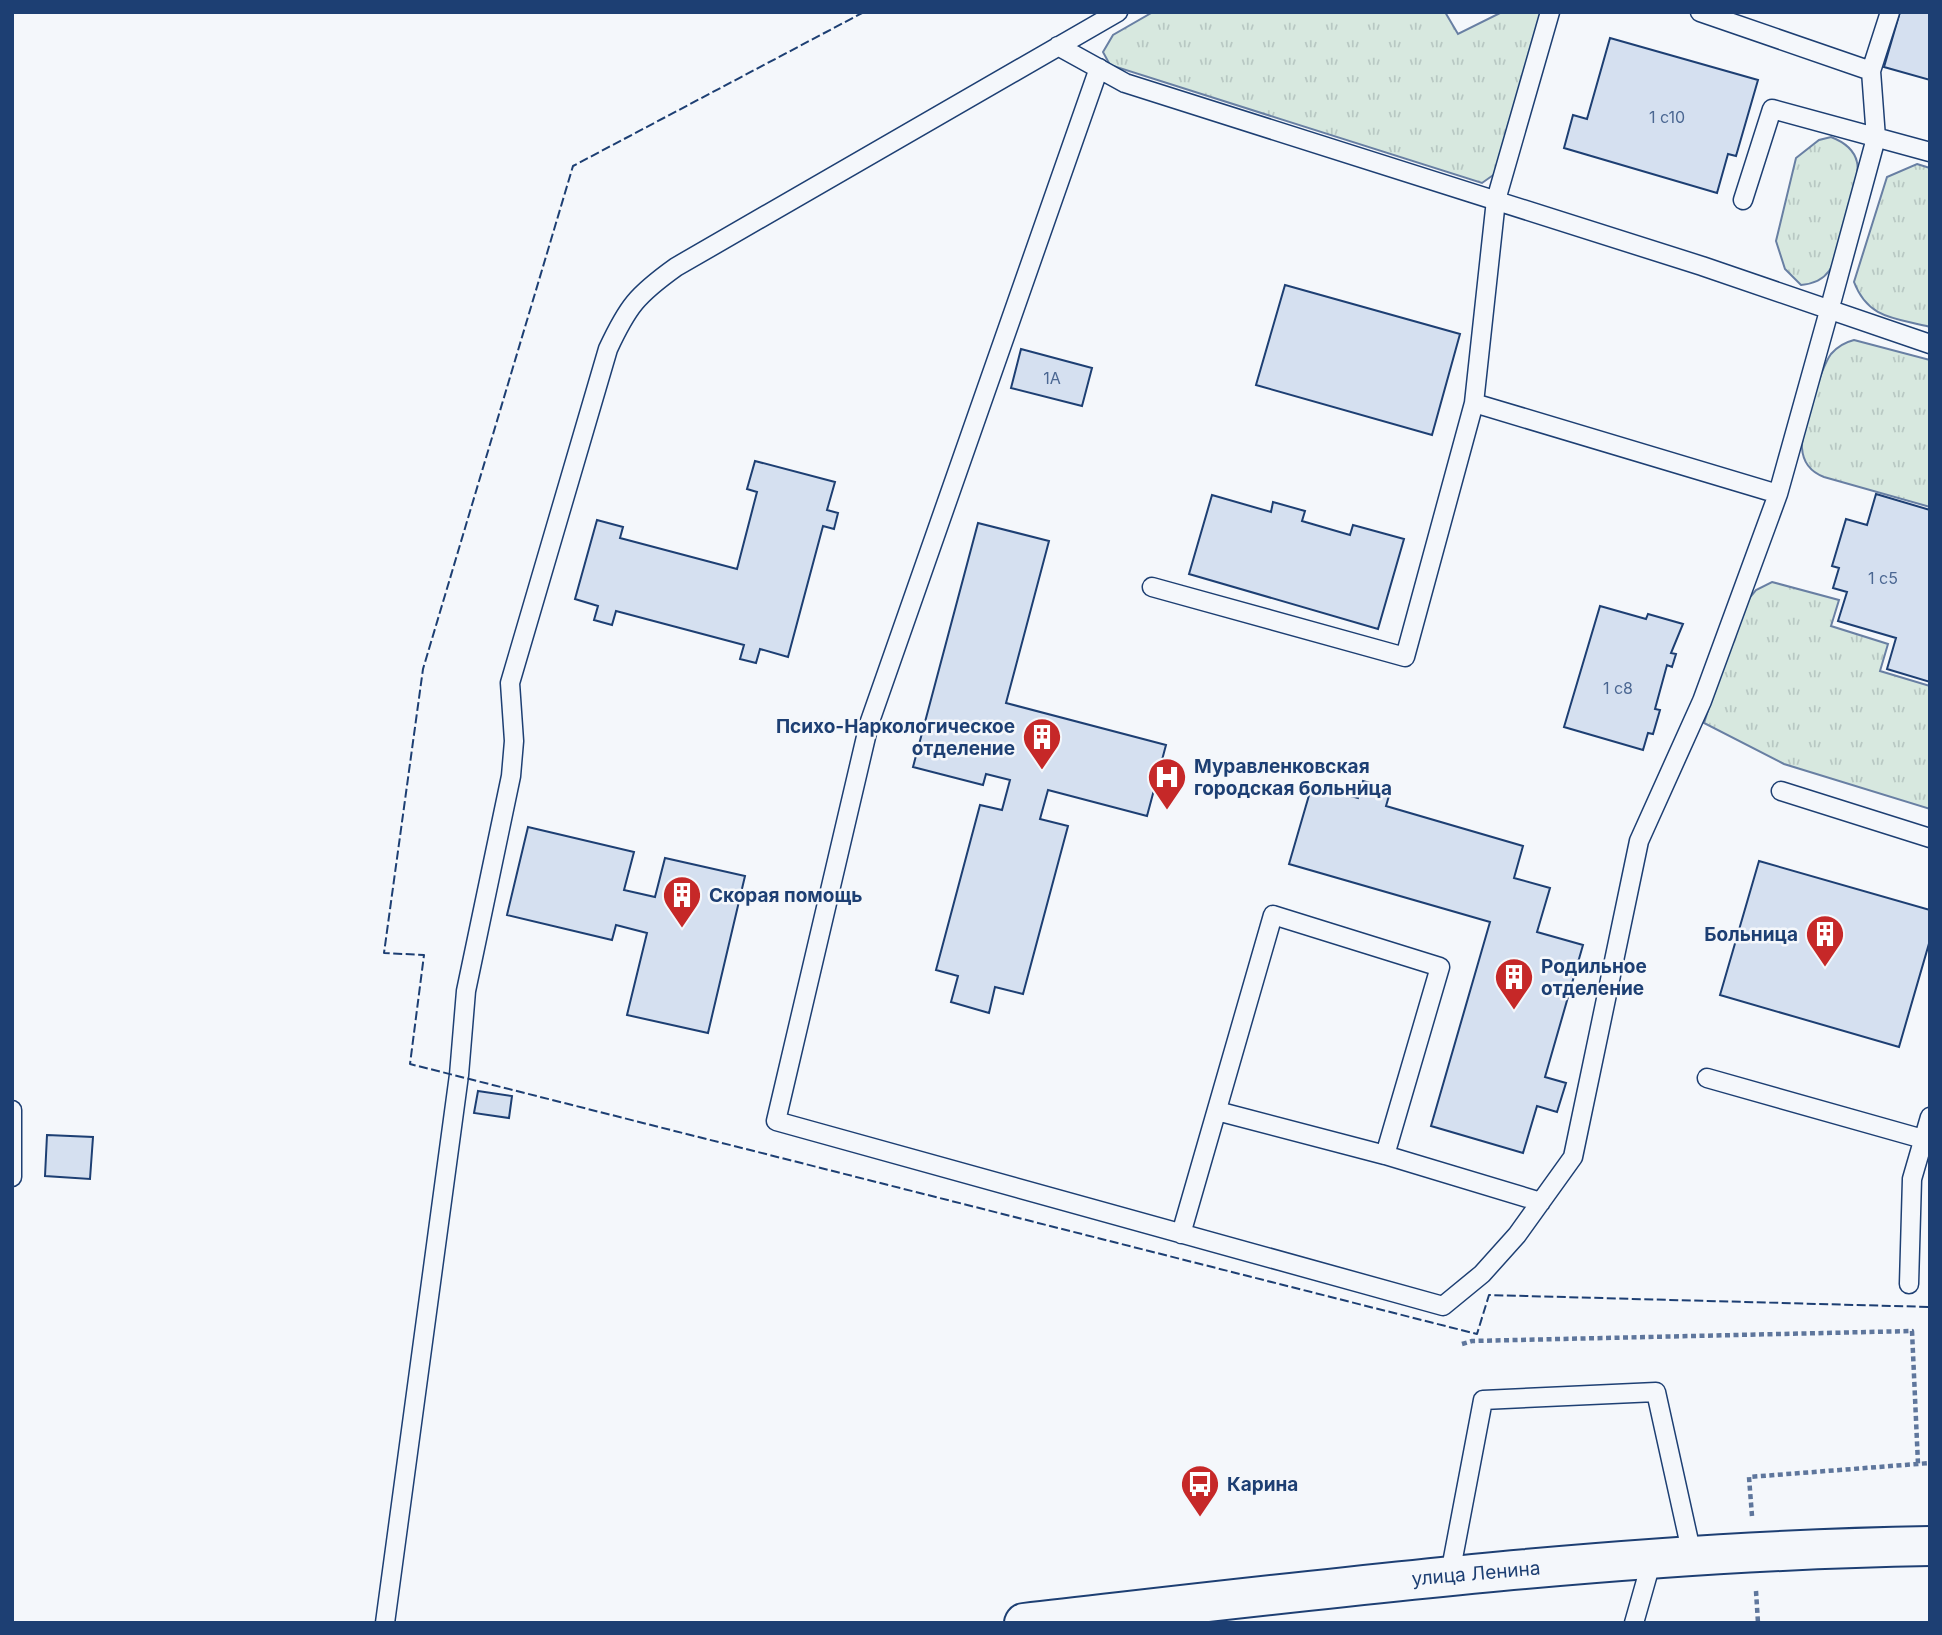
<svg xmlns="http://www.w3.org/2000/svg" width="1942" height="1635" font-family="Inter,sans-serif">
  <defs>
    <pattern id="grass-tufts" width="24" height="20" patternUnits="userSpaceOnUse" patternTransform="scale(1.75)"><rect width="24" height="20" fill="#d7e8df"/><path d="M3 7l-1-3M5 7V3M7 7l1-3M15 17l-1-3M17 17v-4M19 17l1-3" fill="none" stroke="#b8c8c3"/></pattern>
  </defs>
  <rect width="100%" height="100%" fill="#f4f7fb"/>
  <!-- grass -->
  <path fill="url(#grass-tufts)" stroke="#687fa3" stroke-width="2" d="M1153 12H1445L1458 34 1502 12H1545L1499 171 1482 183 1110 65 1103 52 1113 35Z
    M1831 137C1844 142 1854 149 1857 162 1861 177 1838 259 1829 271 1822 281 1812 284 1801 285L1785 269 1776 241 1796 158 1819 140Z
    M1917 164 1930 168V327C1895 318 1868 319 1854 282L1887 177Z
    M1854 340 1930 360V507L1824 477C1811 472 1803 463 1802 448 1801 431 1821 368 1831 354 1837 347 1846 342 1854 340Z
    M1772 582 1839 600 1831 626 1888 644 1880 671 1930 686V809L1784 764 1704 723 1741 608 1756 590Z"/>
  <!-- building -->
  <path fill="#d5e0f0" stroke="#1d3f73" stroke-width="2" d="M1900 12H1930V80L1884 67Z
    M1610 38 1758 80 1736 156 1728 154 1717 193 1564 148 1573 115 1587 119Z
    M1285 285 1460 334 1432 435 1256 385Z
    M1021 349 1092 368 1082 406 1011 388Z
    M755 461 835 482 827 510 838 513 834 529 823 526 788 657 760 649 756 663 740 659 744 645 616 611 612 625 594 620 598 606 575 599 597 520 623 527 620 538 737 569 757 492 747 489Z
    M1876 494 1930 510V682L1887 669 1896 638 1838 621 1847 592 1833 588 1839 568 1832 566 1846 519 1867 525Z
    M1212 495 1271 512 1273 502 1305 511 1302 521 1350 535 1353 525 1404 539 1378 629 1189 574Z
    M978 523 1049 541 1006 703 1166 745 1147 816 1048 790 1040 819 1068 826 1023 994 995 987 989 1013 951 1002 958 976 936 970 980 805 1002 810 1010 780 986 774 983 785 913 767Z
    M1600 606 1646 619 1648 614 1683 624 1671 653 1676 654 1672 667 1667 665 1655 709 1660 710 1653 734 1648 733 1643 750 1564 727Z
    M1363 781 1391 789 1386 806 1523 846 1514 878 1550 888 1537 932 1583 945 1545 1077 1566 1083 1557 1112 1537 1106 1523 1153 1431 1126 1490 922 1289 864 1312 785 1358 798Z
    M528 827 634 852 624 890 655 897 665 858 745 876 708 1033 627 1015 647 933 616 925 612 940 507 915Z
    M1759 861 1930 910V940L1899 1047 1720 995Z
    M478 1091 512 1096 509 1118 474 1113Z
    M47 1135 93 1137 90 1179 45 1176Z"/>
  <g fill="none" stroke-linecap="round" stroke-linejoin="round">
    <!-- lane casing -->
    <g stroke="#1d3f73" stroke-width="21">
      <path id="lane" d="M1700 12 1871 71
        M1058 46 1125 83 1702 266 1930 344
        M1099 68 869 724 776 1121 1443 1306 1482 1274 1517 1235 1573 1157 1639 841 1702 701 1778 494 1829 311 1876 138 1871 71 1890 12
        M1743 200 1772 109 1930 152
        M1474 403 1778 494
        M1152 587 1405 657 1474 403 1496 200 1550 12
        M1781 791 1930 838
        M1707 1078 1923 1139
        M12 1110V1177
        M1217 1111 1385 1155 1541 1202
        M1181 1234 1273 915 1440 967 1385 1155
        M1909 1284 1912 1179 1930 1117
        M1450 1574 1483 1400 1656 1392 1692 1555
        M385 1623 459 1075 466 991 511 776 514 741 510 683 608 349C628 306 637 295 676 267L1118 12
        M1634 1623 1653 1556"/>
    </g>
    <!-- secondary casing -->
    <g stroke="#1d3f73" stroke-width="42">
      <path id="secondary" d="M1024 1623C1325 1589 1626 1551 1930 1546"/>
    </g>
    <!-- path -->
    <path stroke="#5e769c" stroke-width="4.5" stroke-dasharray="5 3.5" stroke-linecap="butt" d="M1462 1344 1472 1341 1912 1331 1918 1464
      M1752 1516 1749 1477 1930 1463
      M1756 1591 1758 1623"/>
    <!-- lane -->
    <use href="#lane" stroke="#f4f7fb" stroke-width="18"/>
    <!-- secondary -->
    <use href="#secondary" stroke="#f4f7fb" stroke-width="38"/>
    <!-- fence -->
    <path stroke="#1d3f73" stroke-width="2" stroke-dasharray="9 3.5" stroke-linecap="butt" d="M864 12 573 166 423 669 384 953 424 955 410 1064 1477 1334 1489 1295 1930 1307"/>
  </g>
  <!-- icons -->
  <defs>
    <g id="building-pin" transform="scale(2.0125)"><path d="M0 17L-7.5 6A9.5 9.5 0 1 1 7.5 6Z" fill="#c62828" stroke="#f4f7fb"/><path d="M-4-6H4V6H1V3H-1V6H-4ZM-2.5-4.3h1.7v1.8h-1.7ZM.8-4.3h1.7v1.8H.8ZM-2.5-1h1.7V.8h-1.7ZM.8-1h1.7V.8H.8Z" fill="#fff"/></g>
    <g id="hospital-pin" transform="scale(2.0125)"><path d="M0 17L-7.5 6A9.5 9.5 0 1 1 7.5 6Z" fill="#c62828" stroke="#f4f7fb"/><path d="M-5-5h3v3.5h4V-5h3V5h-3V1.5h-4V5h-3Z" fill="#fff"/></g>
    <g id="bus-pin" transform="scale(2.0125)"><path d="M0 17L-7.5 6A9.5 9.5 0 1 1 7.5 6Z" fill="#c62828" stroke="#f4f7fb"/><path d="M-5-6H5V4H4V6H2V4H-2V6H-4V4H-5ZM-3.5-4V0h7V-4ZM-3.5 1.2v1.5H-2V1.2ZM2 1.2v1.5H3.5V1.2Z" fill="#fff"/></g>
  </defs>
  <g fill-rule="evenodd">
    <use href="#building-pin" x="1042" y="737"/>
    <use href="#hospital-pin" x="1167" y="777"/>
    <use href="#building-pin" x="682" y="895"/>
    <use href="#building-pin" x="1825" y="934"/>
    <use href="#building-pin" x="1514" y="977"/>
    <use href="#bus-pin" x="1200" y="1484"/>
  </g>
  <g text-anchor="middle" stroke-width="5" stroke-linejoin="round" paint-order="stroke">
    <!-- number labels -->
    <g font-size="16" fill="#4b6792">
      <text x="1667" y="123">1 с10</text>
      <text x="1052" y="384">1А</text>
      <text x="1883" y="584">1 с5</text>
      <text x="1618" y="694">1 с8</text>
    </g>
    <!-- poi labels -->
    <g font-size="19" font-weight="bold" fill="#1d3f73" stroke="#f4f7fb" text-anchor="start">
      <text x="1015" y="733" text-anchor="end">Психо-Наркологическое<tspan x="1015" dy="22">отделение</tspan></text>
      <text x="1194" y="773">Муравленковская<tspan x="1194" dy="22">городская больница</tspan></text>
      <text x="709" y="902">Скорая помощь</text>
      <text x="1798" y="941" text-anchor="end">Больница</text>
      <text x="1541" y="973">Родильное<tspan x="1541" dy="22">отделение</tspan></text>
      <text x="1227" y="1491">Карина</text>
    </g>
    <!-- street labels -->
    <g font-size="19" fill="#1d3f73" stroke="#f4f7fb">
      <text transform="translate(1476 1573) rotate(-5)" y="7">улица Ленина</text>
    </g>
  </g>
  <!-- border -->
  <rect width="1942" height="1635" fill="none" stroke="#1d3f73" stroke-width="28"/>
</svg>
